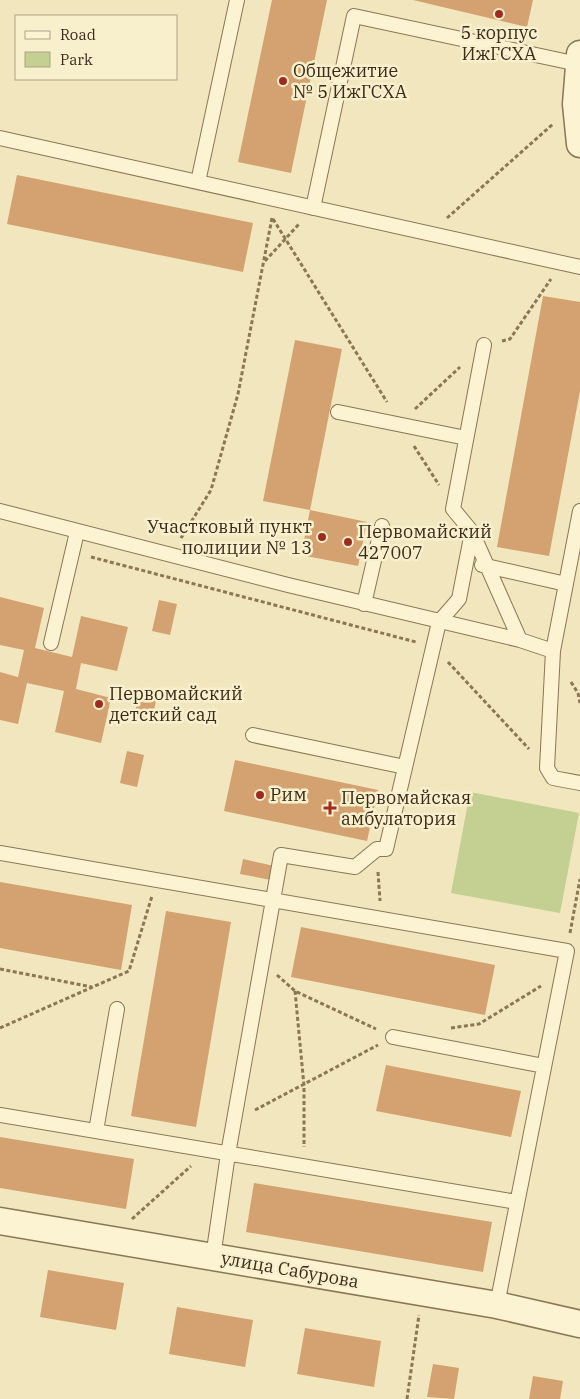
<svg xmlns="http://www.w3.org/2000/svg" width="580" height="1399" font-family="'IBM Plex Serif',serif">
  <rect width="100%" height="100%" fill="#f1e6bd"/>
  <!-- green -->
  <path fill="#c3d091" d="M470 792 579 813 560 913 451 893Z"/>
  <!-- building -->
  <path fill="#d3a270" d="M272 0H327L291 173 238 162Z
    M413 0H533L527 27Z
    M17 175 253 223 243 272 7 224Z
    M543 296 580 302V391L549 556 497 547Z
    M295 340 342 349 310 510 263 501Z
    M310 510 367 522 358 566 301 555Z
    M0 597 44 608 35 648 72 657 81 616 128 627 117 671 81 663 76 689 111 698 101 743 55 732 64 691 27 683 18 724 0 720V672L18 677 24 650 0 645Z
    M159 600 177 604 170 635 152 631Z
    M141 688 158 692 151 723 133 719Z
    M127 751 144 755 137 787 120 783Z
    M235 760 378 790 367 841 224 811Z
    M243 859 274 866 271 880 240 874Z
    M0 882 132 905 121 970 0 948Z
    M166 911 231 922 196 1127 131 1116Z
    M301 927 495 965 485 1015 291 977Z
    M386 1065 521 1091 511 1137 376 1111Z
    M0 1137 134 1159 126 1209 0 1188Z
    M254 1183 492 1222 483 1272 246 1232Z
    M48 1270 124 1283 116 1330 40 1317Z
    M177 1307 253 1320 245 1367 169 1354Z
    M305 1328 381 1341 374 1387 297 1374Z
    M433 1364 459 1368 454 1399 427 1397Z
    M533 1376 563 1381 560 1399H529Z"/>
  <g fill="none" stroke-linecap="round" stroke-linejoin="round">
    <!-- service casing -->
    <g stroke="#8b7655" stroke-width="16">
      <path id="service" d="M0 138 580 267
        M198 182 237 0
        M313 208 354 16 578 64
        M338 412 466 438
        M0 511 288 585 520 640 553 651 580 511
        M472 532 520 640
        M482 565 566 584
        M364 604 382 526
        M51 643 77 532
        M553 651 547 768 553 778 580 783
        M253 735 405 767
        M0 853 567 951 497 1305
        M393 1037 544 1066
        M0 1115 517 1202
        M96 1131 117 1009
        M213 1257 228 1154 281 855 355 867 377 849H386L439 622 459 599 472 532 453 509 484 345"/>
    </g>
    <!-- minor casing -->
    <g stroke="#8b7655" stroke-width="29">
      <path id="minor" d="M580 54 576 104 580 144
        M0 1221 497 1305 580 1324"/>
    </g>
    <!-- path -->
    <path stroke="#8b7655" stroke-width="3" stroke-dasharray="4 2.5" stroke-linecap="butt" d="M447 218 553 124
      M273 219 387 402
      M265 261 300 223
      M502 341 510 339 551 279
      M415 409 460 367
      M414 446 439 485
      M181 538 211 490 238 394 272 218
      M91 557 416 642
      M448 662 529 749
      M571 682 578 693 580 703
      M378 872 380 901
      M570 933 580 879
      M0 969 92 987
      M277 975 295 991 376 1029
      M295 991 304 1086V1147
      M0 1028 129 971 152 896
      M451 1028 479 1024 541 986
      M255 1110 378 1045
      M132 1219 191 1166
      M407 1399 419 1315"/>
    <!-- service -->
    <use href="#service" stroke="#fbf3d1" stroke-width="14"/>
    <!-- minor -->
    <use href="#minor" stroke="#fbf3d1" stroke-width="26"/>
  </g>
  <!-- markers -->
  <g fill="#9e2b20" stroke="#f8f0cd" stroke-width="2">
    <circle cx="499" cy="14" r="5"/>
    <circle cx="283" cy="81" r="5"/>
    <circle cx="322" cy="537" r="5"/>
    <circle cx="348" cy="542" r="5"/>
    <circle cx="99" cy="704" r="5"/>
    <circle cx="260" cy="795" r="5"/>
    <path d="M327.5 800.5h5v5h5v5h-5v5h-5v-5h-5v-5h5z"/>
  </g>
  <g text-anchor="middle" stroke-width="5" stroke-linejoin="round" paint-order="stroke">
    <!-- poi labels -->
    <g font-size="18" fill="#392c1b" stroke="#f8f0cd" text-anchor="start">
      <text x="499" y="39" text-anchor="middle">5 корпус<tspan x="499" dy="21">ИжГСХА</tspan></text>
      <text x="293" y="77">Общежитие<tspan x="293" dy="21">№ 5 ИжГСХА</tspan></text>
      <text x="312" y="533" text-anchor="end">Участковый пункт<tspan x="312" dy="21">полиции № 13</tspan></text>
      <text x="358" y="538">Первомайский<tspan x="358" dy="21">427007</tspan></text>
      <text x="109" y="700">Первомайский<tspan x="109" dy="21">детский сад</tspan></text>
      <text x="270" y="801">Рим</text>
      <text x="341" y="804">Первомайская<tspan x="341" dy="21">амбулатория</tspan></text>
    </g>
    <!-- street labels -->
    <g font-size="18" fill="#392c1b" stroke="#f8f0cd">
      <text transform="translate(290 1270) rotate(10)" y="6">улица Сабурова</text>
    </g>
  </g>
  <!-- legend -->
  <rect x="15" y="15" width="162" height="65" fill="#f8f0cd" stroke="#aca286"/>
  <rect x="25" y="31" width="25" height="8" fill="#fbf3d1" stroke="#aca286"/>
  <text x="60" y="40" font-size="15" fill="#392c1b">Road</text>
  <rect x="25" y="52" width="25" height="15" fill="#c3d091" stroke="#aca286"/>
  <text x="60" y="65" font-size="15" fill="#392c1b">Park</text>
</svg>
